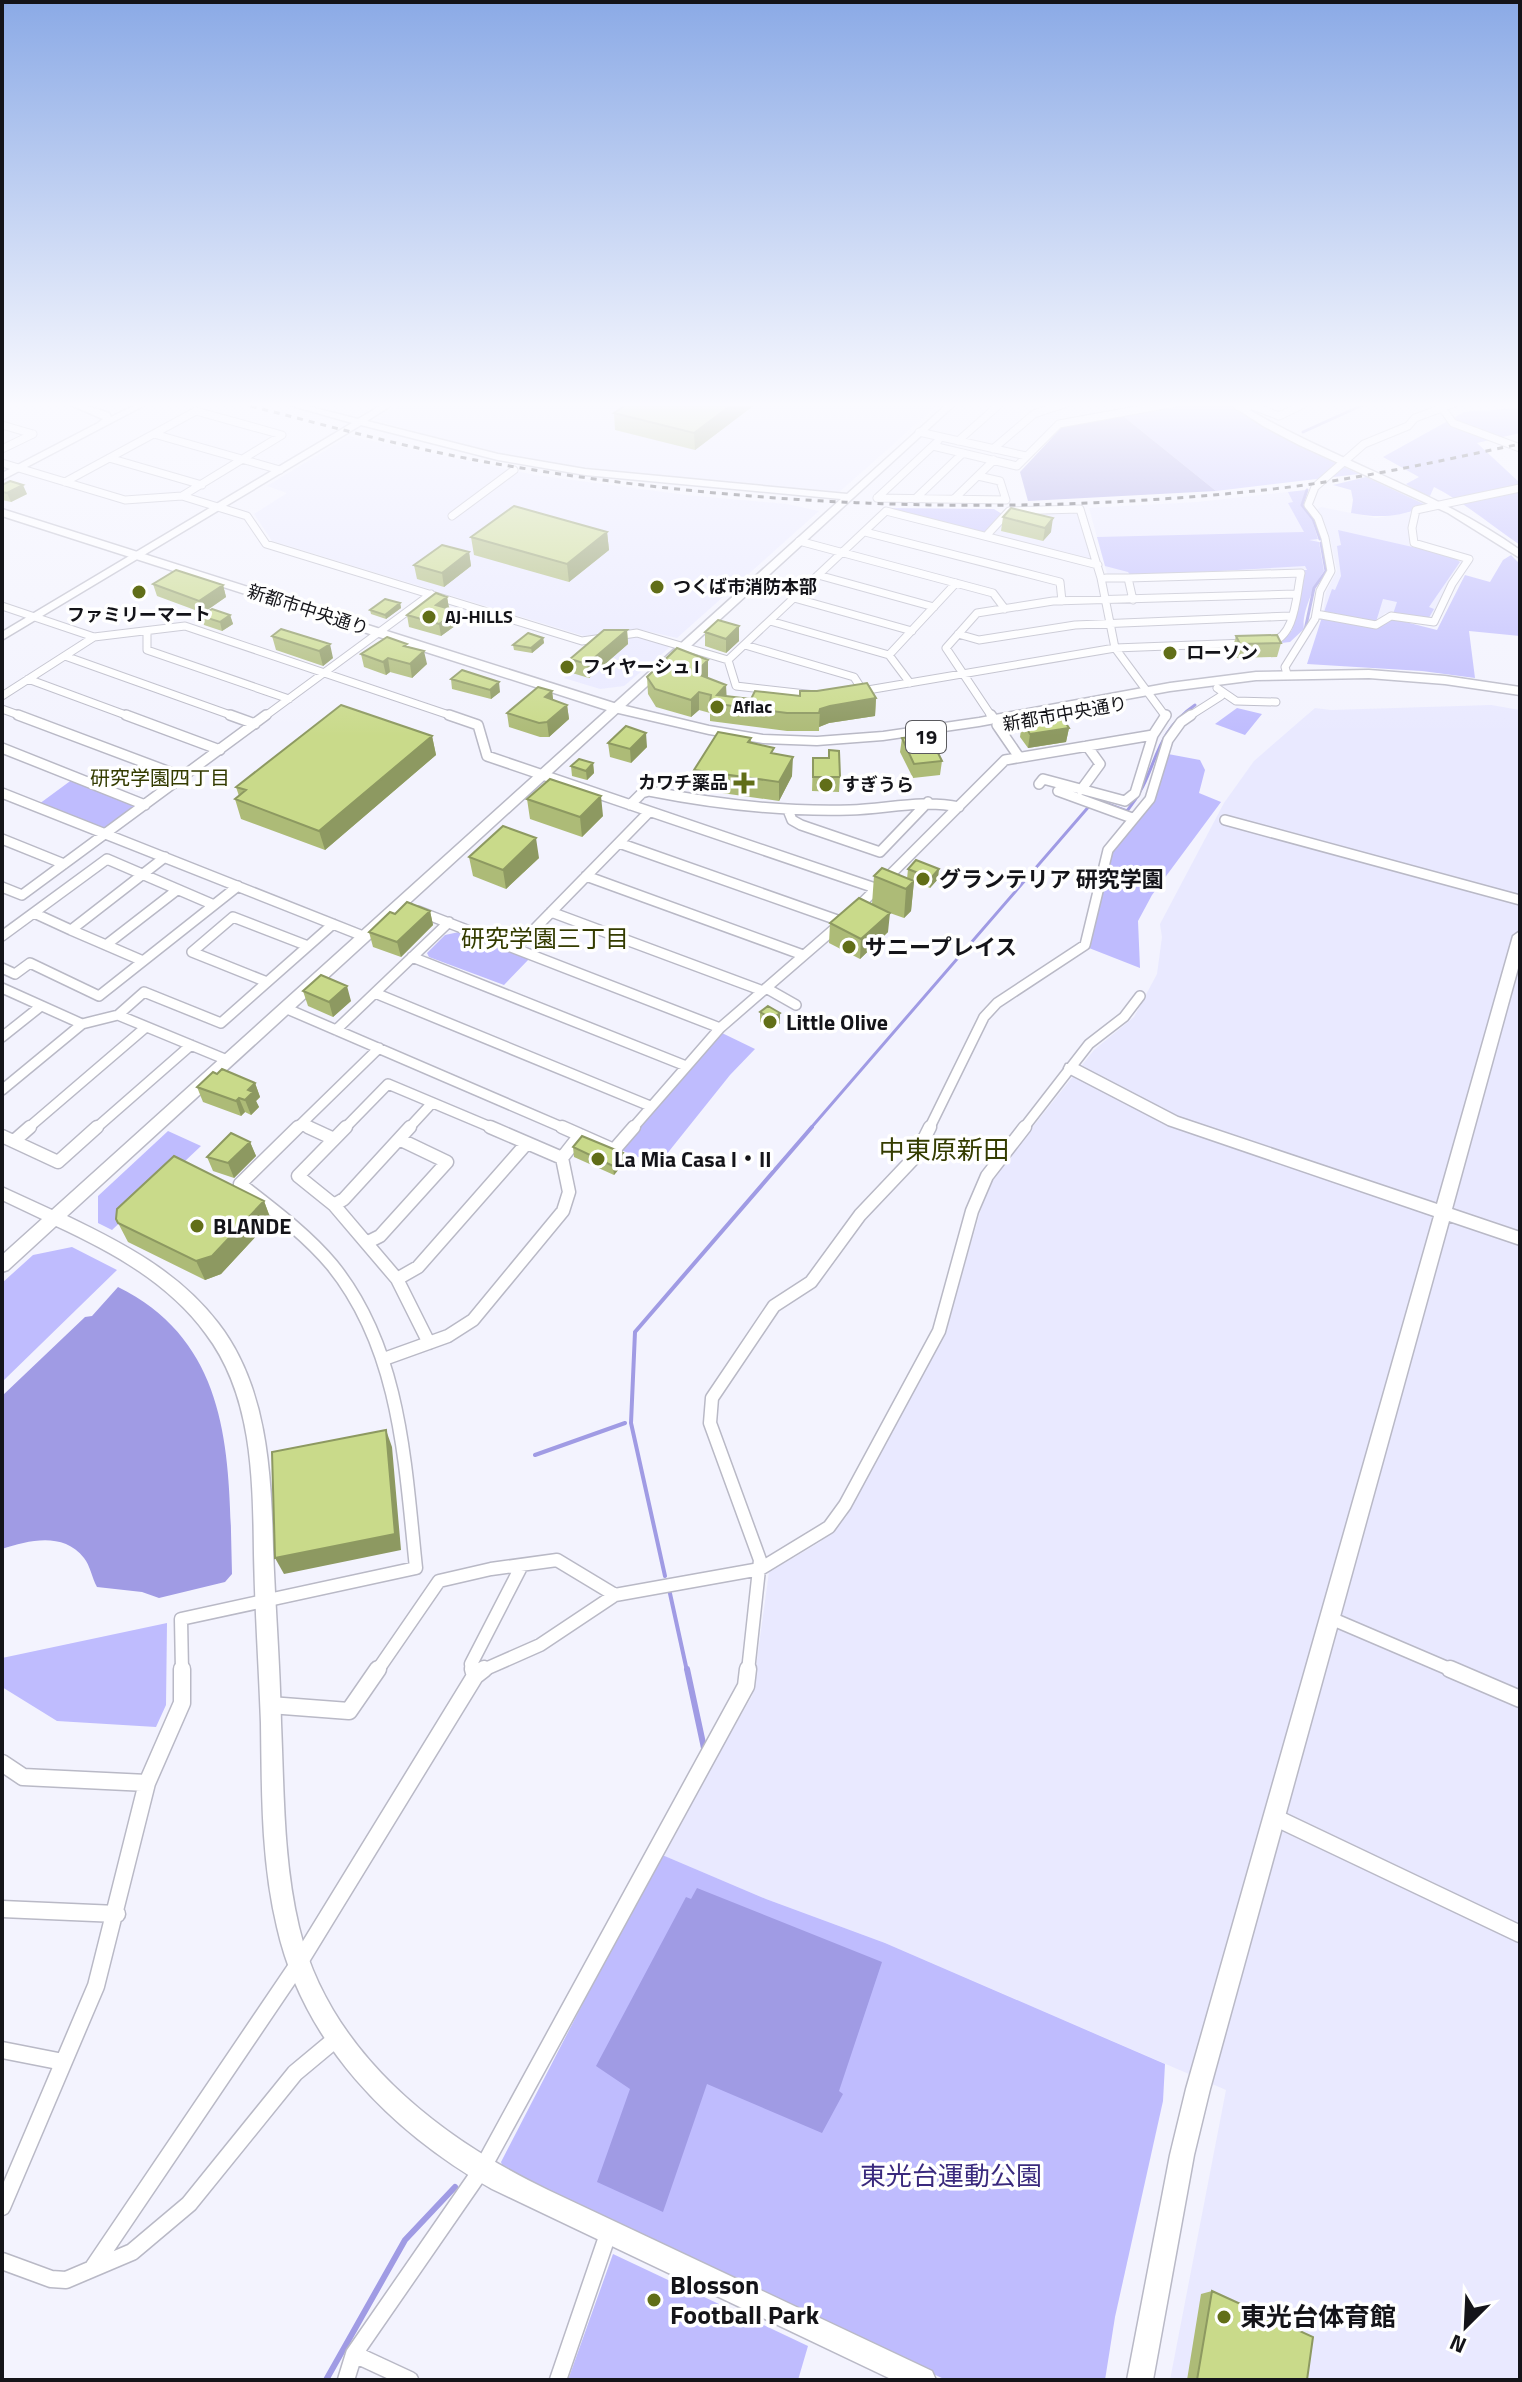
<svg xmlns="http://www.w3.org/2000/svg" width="1522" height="2382" font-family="'Titillium Web','Noto Sans JP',sans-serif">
  <rect width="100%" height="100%" fill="#f3f3fe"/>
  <!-- built -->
  <path fill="#e9e9ff" d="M405 403H940L837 494 567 467 499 456 376 420Z
    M349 436 535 475 686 495 787 504 819 511 677 638 638 629 584 636 272 541 254 514 287 493 267 486Z
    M1306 490 1301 505 1312 520 1324 569 1108 577 1089 508 1197 502Z
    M1321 507 1376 518 1412 512 1409 544 1466 558 1429 622 1385 613 1377 623 1323 612 1326 592 1337 571 1330 538 1323 520 1315 511Z
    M1076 510 1092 560 991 535 1011 512Z
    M636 635 667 644 669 648 624 686 600 689 564 678 607 641Z
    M1491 705 1520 710V2380H1170L1226 2090 885 1943 766 1899 660 1854 752 1696 769 1572 820 1542 846 1517 946 1328 989 1182 1094 1050 1134 1017 1157 974 1162 937 1160 924 1224 803 1254 761 1315 708 1331 710Z"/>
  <!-- green -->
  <path fill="#bfbcfe" d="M1197 403H1225L1295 444 1359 474 1216 491 1123 416Z
    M1520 408V433L1477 443 1520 483V545C1492 526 1464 502 1434 487L1430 496 1422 495 1406 484 1419 477 1383 457 1464 412Z
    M1366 477 1426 505C1401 518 1377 518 1351 513L1353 500 1351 490 1333 485Z
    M1306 490 1301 505 1312 520 1318 539 1309 540 1319 542 1324 571C1315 584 1301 613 1304 629L1290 642 1281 643 1292 630 1302 570H1307L1305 566 1131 576 1128 572 1105 566 1097 537 1304 532 1288 503 1293 502 1288 492Z
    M885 508 994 509 1002 514 984 534Z
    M1338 530 1452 556 1460 562 1429 607 1434 609 1427 621 1393 614 1397 602 1383 599 1376 622 1324 612 1332 589 1335 590 1341 576 1337 546 1341 545Z
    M1511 555 1520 564V636L1469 631 1475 678 1422 671 1307 664 1322 617 1374 627 1382 626 1390 618 1437 630 1465 575 1490 582 1503 560Z
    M1237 708 1262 714 1245 735 1215 724Z
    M1168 754 1200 760 1205 770 1199 793 1221 802 1152 895 1138 921 1140 968 1089 948 1113 851 1154 800Z
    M73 779 138 804 105 830 39 804Z
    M459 932 529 959 504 985 429 957 427 953 445 935Z
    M722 1033 755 1049 730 1075 658 1165 621 1150Z
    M168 1131 201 1146 112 1230 98 1223V1196Z
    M72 1247 117 1270 2 1382V1283L33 1255Z
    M167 1623 166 1705 156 1727 57 1721 2 1687V1658Z
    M660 1854 766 1899 885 1943 1165 2064 1163 2101 1115 2317 1105 2380H946L504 2172 501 2162Z
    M613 2254 808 2346 798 2380H568Z"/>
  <!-- water -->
  <path fill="#a09be4" d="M1123 416 1216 491 1028 501 1020 472 1063 426Z
    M118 1287C235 1345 229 1463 232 1574L225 1582 159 1598 142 1592 97 1587C92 1578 90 1565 84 1558 63 1532 30 1540 2 1549V1396L85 1317 92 1316Z
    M697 1888 882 1962 839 2091 843 2094 822 2133 707 2084 663 2212 597 2182 630 2089 596 2066 686 1897 691 1899Z"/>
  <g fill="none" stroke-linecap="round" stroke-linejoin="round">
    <!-- stream-far2 -->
    <path stroke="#a09be4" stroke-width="3" d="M1303 432 1367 403
      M1307 490 1302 505 1313 519 1320 539
      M1305 630 1314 588 1326 571 1321 543
      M1102 802 1127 811C1159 772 1150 736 1195 705
      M810 1129 1091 804"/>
    <!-- stream-far1 -->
    <path stroke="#a09be4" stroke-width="4" d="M535 1455 625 1423
      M665 1576 631 1423 635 1332 812 1127
      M669 1589 687 1671"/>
    <!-- stream -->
    <path stroke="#a09be4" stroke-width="6" d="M687 1669 704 1748
      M326 2380 405 2240 455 2187"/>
    <!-- street-far3 casing -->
    <g stroke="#b9b9c6" stroke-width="9">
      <path id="street-far3" d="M1237 406H1253L1279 416 1306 403
        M1442 408 1453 423 1520 448
        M2 425 33 434
        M919 432 1026 456
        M154 434 280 470
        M958 441 1001 403
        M933 446 1017 466 1059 424 1175 403
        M2 449 33 434
        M993 449 1034 414 1067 403
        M109 458 202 485
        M2 463 125 500 182 496 247 516 266 544 582 641 637 633 728 660 736 686 815 695
        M65 482 196 411 282 435 182 496
        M877 498 1006 500 1000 481 978 476
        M877 498 938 441
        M915 499 963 453
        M954 499 994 460
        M452 516 514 470
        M865 532 1060 582 1062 601
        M986 536 1009 511 1080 509 1101 578 1115 648 1166 717
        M799 541 993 593 1005 609
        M818 575 934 607
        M1106 578H1128
        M794 598 912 631
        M1133 600 1128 578 1301 573C1296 595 1296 639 1268 643
        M2 606 94 637 185 626 455 717
        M1316 614 1376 625 1391 616 1434 622 1452 584 1469 559 1414 543 1412 528 1416 510 1520 488
        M770 621 889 655 910 683
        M147 631V650L289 699
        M958 634 979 640 1075 625 1291 616
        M745 645 854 677 863 691
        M889 655 956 583
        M65 656 236 717
        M728 660 886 511 1098 565
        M1287 674 1285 667 1315 619 1320 591 1331 571 1325 538 1318 518 1308 505 1315 487 1364 444 1408 426 1415 418 1455 403
        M28 679 131 717
        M1217 688 1236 701 1276 702
        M856 692 1115 648 1247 643
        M2 696 94 637
        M2 709 24 717
        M264 717 431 594
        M992 717 946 648 977 613 1053 601 1295 594
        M1188 717 1221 696"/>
    </g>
    <!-- street-far2 casing -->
    <g stroke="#b9b9c6" stroke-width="12">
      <path id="street-far2" d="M18 715 183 777
        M126 715 220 750
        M230 715 255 724
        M449 715 478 725 487 756 878 889
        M991 715 993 718
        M997 725 1019 757
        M2 748 145 805
        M1039 784 1043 779 1125 801 1135 793 1153 735 1166 715
        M1081 790 1100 764 1087 746
        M1058 791 1132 818
        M2 793 363 936
        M630 805 642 793 649 791C715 804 782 812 850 810 887 809 922 799 959 807
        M788 810 792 820 801 825 880 852 928 802
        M1225 820 1520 900
        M2 839 64 864
        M619 843 843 922
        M586 876 803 955
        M2 887 22 895 266 715
        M855 910 1005 760 1153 735
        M418 911 720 1028 840 924
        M551 912 763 991
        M34 913 71 930
        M2 936 107 859 214 905
        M106 945 177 890
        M516 948 649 812
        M412 957 686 1066
        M143 961 71 930 165 857
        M2 968 15 974 30 963 99 996 238 886
        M267 982 192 952 233 917 308 946
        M2 988 82 1024 118 1015 144 992 221 1023 333 924
        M766 988 796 1005
        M375 993 650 1106
        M285 1008 566 1129
        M118 1015 227 1060
        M336 1030 449 922
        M2 1037 41 1006
        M2 1090 82 1024
        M301 1124 313 1129
        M27 1129 146 1027
        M95 1129 191 1045
        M296 1129 379 1048
        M344 1129 388 1084 495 1129
        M408 1129 432 1103
        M632 1129 720 1028
        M929 1129 984 1017 997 1003 1085 945 1108 850 1150 799 1168 740 1181 722 1191 715
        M1023 1129 1089 1044 1124 1017 1140 996"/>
    </g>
    <!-- street-far1 casing -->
    <g stroke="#b9b9c6" stroke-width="15">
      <path id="street-far1" d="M308 1127 334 1139
        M346 1127 298 1176 334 1205 397 1279 429 1343
        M490 1127 562 1158
        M562 1127 614 1150 634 1127
        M2 1136 58 1162 97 1127
        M399 1139 410 1127
        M14 1141 30 1127
        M334 1205 344 1199 399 1139 447 1162 380 1236 368 1242
        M397 1279 418 1267 527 1143
        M384 1359 448 1336 473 1320 563 1211 569 1192 562 1158 580 1135
        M1330 1618 1454 1671
        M182 1671 181 1619 416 1568C405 1464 401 1350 332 1265 306 1234 272 1209 240 1184L298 1127
        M377 1671 439 1581 491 1569 557 1560 615 1595
        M473 1671 471 1664 522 1565
        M481 1671 540 1645 615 1595 760 1569 829 1527 845 1505 939 1331 972 1211 987 1176 1025 1127
        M748 1671 760 1560 710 1423 712 1398 774 1306 811 1282 860 1215 915 1157 930 1127"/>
    </g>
    <!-- street casing -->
    <g stroke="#b9b9c6" stroke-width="19">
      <path id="street" d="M473 1669 475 1676
        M1450 1669 1520 1699
        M270 1705 349 1711 378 1669
        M2 1763 23 1777 147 1783
        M1274 1817 1520 1934
        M2 1909 117 1914
        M2 2050 63 2062
        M2 2207 96 1986 147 1783 182 1703V1669
        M2 2261 51 2279 66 2280 132 2252 189 2204 295 2073 337 2038
        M94 2266 299 1963 475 1676 484 1669
        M354 2354 410 2380
        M346 2380 354 2354 482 2169 746 1686 748 1669
        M558 2380 609 2231"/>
    </g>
    <!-- secondary casing -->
    <g stroke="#b9b9c6" stroke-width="3">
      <path id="secondary" d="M66 403H78L109 413 111 417 139 403H149L2 480V473L98 423 103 419Z
        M282 403H295L358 419 385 403H395L367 421 498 454 585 469 847 494 948 403H957L67 1216C123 1243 179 1272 218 1323 267 1386 271 1471 273 1548 275 1606 280 1664 281 1723 284 1791 283 1860 299 1927 329 2052 438 2137 548 2190L932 2371 936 2380H893L492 2189C391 2132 303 2043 277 1927 261 1860 262 1791 261 1723 259 1667 255 1610 254 1554 253 1480 253 1396 206 1334 169 1283 112 1252 56 1226L8 1270 2 1272V1255L42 1219 2 1200V1187L52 1210 841 499 585 475 498 460 361 425 2 640V632L352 423Z
        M1228 403H1238C1328 459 1433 488 1520 550V558L1448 513 1299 445 1263 426Z
        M1520 931V961L1452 1209 1520 1232V1245L1449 1221 1210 2089 1194 2155 1153 2380H1127L1170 2155 1186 2089 1434 1216 1168 1125 1066 1072 1064 1068 1066 1064H1076L1178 1117 1437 1204 1513 936Z"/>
    </g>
    <!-- primary casing -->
    <g stroke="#b9b9c6" stroke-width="3">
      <path id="primary" d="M2 509 617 704 709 726 763 735 817 737 883 732 979 718 1170 683 1256 672 1369 670 1445 676 1520 687V695L1445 684 1369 678 1256 680 1170 691 979 726 883 740 817 745 763 743 709 734 610 711 2 516Z"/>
    </g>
    <!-- street-far3 -->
    <use href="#street-far3" stroke="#fff" stroke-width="7"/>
    <!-- street-far2 -->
    <use href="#street-far2" stroke="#fff" stroke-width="9"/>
    <!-- street-far1 -->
    <use href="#street-far1" stroke="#fff" stroke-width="12"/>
    <!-- street -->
    <use href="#street" stroke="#fff" stroke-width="16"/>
    <!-- secondary -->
    <use href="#secondary" fill="#fff" fill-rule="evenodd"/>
    <!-- primary -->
    <use href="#primary" fill="#fff" fill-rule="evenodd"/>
    <!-- rail -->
    <path stroke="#2e2e34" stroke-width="3" stroke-dasharray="6 6" stroke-linecap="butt" d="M239 403C321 424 403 447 486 462 743 507 1004 518 1264 490 1350 481 1435 462 1520 444"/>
  </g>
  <!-- wall -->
  <path fill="#adbb77" d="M757 403 695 450 615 430 614 413Z
    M2 485 27 494 11 502 2 500Z
    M1011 508 1051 532 1043 541 1001 531 1003 517Z
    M607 532 609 550 569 582 474 555 471 537Z
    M469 552 471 566 444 587 417 579 414 565Z
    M153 584 223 585 226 597 203 613 157 596Z
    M447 597 449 608 459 623 441 636 409 627 407 615Z
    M400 603 401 608 386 619 371 614 370 610Z
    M230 615 233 624 222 631 204 625 201 616Z
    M739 626V641L726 653 705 646V632Z
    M281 629 333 658 323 666 276 650 272 636Z
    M627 630 628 644 589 678 572 673 570 659Z
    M1236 636 1281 643 1277 657 1236 658 1232 650Z
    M543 638 544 643 532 653 514 650 513 645Z
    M408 647 427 664 412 678 390 672 386 675 364 667 361 654Z
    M647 677 708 678 726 685V696L751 699 800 696 876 698 875 716 829 723 819 727V731H787L710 721V713L699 710 691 717 656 707 648 694Z
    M451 679 500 692 491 699 452 689Z
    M552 691 553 700 567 705 569 719 549 737H540L509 727 507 713Z
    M1022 722 1069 728 1066 742 1028 748 1020 737Z
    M432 736 436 755 325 850 241 819 235 799 239 796 236 787Z
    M751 738V743L774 754 792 776 779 801 694 789V770Z
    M902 738 942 761 940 775 913 778 900 752Z
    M608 743 647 747 631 763 610 757Z
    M813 758H828L840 777 839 792 812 791Z
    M593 763 594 773 587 780 572 776 571 766Z
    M527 799 603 816 582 837 530 819Z
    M469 857 539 858 506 889 473 876Z
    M908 869 938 879 930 888 914 881 911 911 904 918 887 912 888 932 860 959 829 943 830 923 872 904 874 876 907 879Z
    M430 911 433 925 401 957 373 947 369 932 395 914Z
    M303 991 351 1001 333 1017 308 1006Z
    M760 1012 780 1023 772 1029 760 1022Z
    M255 1083 260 1097 256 1101 259 1107 251 1115 245 1112 241 1116 203 1102 197 1087Z
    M250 1142 256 1156 234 1178 213 1171 207 1157Z
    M573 1147 624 1163 614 1175 574 1157Z
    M264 1201 271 1220 221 1274 205 1280 128 1242 116 1219Z
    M1212 2291 1307 2380H1187L1201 2294Z"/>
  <!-- shaded-wall -->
  <path fill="#8d9961" d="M734 403H757L695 450 694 433Z
    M23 485 27 494 11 502 7 493Z
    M1053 518 1051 532 1043 541 1045 528Z
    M607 532 609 550 569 582 567 564Z
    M469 552 471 566 444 587 442 573Z
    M223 585 226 597 203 613 199 601Z
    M447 597 449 608 436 605Z
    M400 603 401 608 386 619 385 615Z
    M457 611 459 623 441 636 439 624Z
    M230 615 233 624 222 631 220 622Z
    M739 626V641L726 653V639Z
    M627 630 628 644 589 678 587 664Z
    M543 638 544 643 532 653 531 648Z
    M330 644 333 658 323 666 319 651Z
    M424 651 427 664 412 678 410 664Z
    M388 658 390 672 386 675 383 662Z
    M708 660V678L695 673Z
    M499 682 500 692 491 699 490 690Z
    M726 685 727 703 717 695Z
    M552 691 554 706 545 697Z
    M699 692V710L691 717V700Z
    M876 698 875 716 829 723 819 727 820 709 830 706Z
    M567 705 569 719 549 737 547 722Z
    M1069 728 1066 742 1028 748 1030 734Z
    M646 733 647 747 631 763 630 749Z
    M432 736 436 755 325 850 319 831Z
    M793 757 792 776 779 801V782Z
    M593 763 594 773 587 780 586 771Z
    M601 796 603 816 582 837 580 817Z
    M536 838 539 858 506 889 503 870Z
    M939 869 938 879 930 888 931 878Z
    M914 881 911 911 904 918 906 889Z
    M430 911 433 925 401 957 397 942Z
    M890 913 888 932 860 959 861 939Z
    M347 986 351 1001 333 1017 329 1002Z
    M780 1013V1023L772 1029V1019Z
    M255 1083 260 1097 256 1101 259 1107 251 1115 245 1100 248 1090Z
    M239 1098 245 1112 241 1116 236 1101Z
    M250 1142 256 1156 234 1178 228 1163Z
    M623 1153 624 1163 614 1175 613 1166Z
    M264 1201 271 1220 221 1274 205 1280 196 1261Z
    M386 1430 392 1447 401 1550 284 1574 275 1558Z"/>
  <!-- building -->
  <path fill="#c9da8a" stroke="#8d9961" stroke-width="2" d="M629 403H734L694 433 614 413Z
    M10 481 23 485 7 493 2 492V485Z
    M514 506 607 532 567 564 471 537Z
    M1011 508 1053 518 1045 528 1003 517Z
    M442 545 469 552 442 573 414 565Z
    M176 570 223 585 199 601 153 584Z
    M436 593 447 597 436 605 457 611 439 624 407 615Z
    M385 599 400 603 385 615 370 610Z
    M212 609 230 615 220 622 201 616Z
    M718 620 739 626 726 639 705 632Z
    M281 629 330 644 319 651 272 636Z
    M604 630H627L587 664 570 659Z
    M528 633 543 638 531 648 513 645Z
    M1277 635 1281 643 1240 644 1236 636Z
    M387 637 407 644 404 646 424 651 410 664 388 658 383 662 361 654Z
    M677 648 708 660 695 673 726 685 717 695 751 699 755 691 800 696V691H817L867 683 876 698 830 706 820 709 819 713H787L710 703 711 695 699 692 691 700 655 689 647 677Z
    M462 670 499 682 490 690 451 679Z
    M538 687 552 691 545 697 567 705 547 722 539 723 507 713Z
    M341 705 432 736 319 831 235 799 246 790 236 787Z
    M1061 716 1069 728 1030 734 1022 722Z
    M626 726 646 733 630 749 608 743Z
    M718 732 751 738 748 742 774 748 771 753 793 757 779 782 694 770Z
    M929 735 942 761 914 764 902 738Z
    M829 750 839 751 840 777H813V758H829Z
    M579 759 593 763 586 771 571 766Z
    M550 779 601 796 580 817 527 799Z
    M503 826 536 838 503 870 469 857Z
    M916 860 939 869 931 878 908 869Z
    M882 868 914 881 906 889 874 876Z
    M859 898 890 913 861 939 830 923Z
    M407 902 430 911 397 942 369 932 390 912 395 914Z
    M321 975 347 986 329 1002 303 991Z
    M768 1006 780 1013 772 1019 760 1012Z
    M222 1069 255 1083 248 1090 253 1092 245 1100 239 1098 236 1101 197 1087 213 1072 217 1074Z
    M231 1133 250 1142 228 1163 207 1157Z
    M582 1136 623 1153 613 1166 573 1147Z
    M174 1156 264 1201 212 1256 196 1261 118 1223 116 1219 117 1209Z
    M386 1430 395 1534 275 1558 272 1452Z
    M1212 2291 1313 2337 1307 2380H1197Z"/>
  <!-- sky -->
  <linearGradient id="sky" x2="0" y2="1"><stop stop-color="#8baae6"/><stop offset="0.55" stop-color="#fafaff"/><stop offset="1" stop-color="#fafaff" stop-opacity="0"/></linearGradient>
  <rect width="1522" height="736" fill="url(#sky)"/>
  <!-- markers -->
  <g fill="#616e18" stroke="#fff" stroke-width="3">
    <circle cx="657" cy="587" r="8"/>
    <circle cx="139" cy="592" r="8"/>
    <circle cx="429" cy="617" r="8"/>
    <circle cx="1170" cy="653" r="8"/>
    <circle cx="567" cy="667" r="8"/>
    <circle cx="717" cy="707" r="8"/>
    <path d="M740 771h8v8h8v8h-8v8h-8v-8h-8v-8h8z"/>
    <circle cx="826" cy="785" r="8"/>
    <circle cx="923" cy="879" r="8"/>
    <circle cx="849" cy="947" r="8"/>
    <circle cx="770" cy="1022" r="8"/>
    <circle cx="598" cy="1159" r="8"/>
    <circle cx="197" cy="1226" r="8"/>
    <circle cx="654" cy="2300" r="8"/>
    <circle cx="1224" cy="2317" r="8"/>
  </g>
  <g text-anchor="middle" stroke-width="7" stroke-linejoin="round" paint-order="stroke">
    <!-- far-poi labels -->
    <g font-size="18" font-weight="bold" fill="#141419" stroke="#fff" text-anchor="start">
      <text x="673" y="593">つくば市消防本部</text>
      <text x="139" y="621" text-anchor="middle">ファミリーマート</text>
      <text x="445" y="623">AJ-HILLS</text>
      <text x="1186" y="659">ローソン</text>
      <text x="583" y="673">フィヤーシュ I</text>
      <text x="733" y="713">Aflac</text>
      <text x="728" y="789" text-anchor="end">カワチ薬品</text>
      <text x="842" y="791">すぎうら</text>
    </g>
    <!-- far-street labels -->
    <g font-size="18" fill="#141419" stroke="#fff">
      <text transform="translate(308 610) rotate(18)" y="6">新都市中央通り</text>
      <text transform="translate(1065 714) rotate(-10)" y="6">新都市中央通り</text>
    </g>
    <!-- shield labels -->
    <rect fill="#fff" stroke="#5a5a5e" stroke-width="2" x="906" y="721" width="40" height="32" rx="6"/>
    <g font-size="20" font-weight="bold" fill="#141419">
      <text x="926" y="744">19</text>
    </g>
    <!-- far-neighbourhood labels -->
    <g font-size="20" fill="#343c00" stroke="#fff">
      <text x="160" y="785">研究学園四丁目</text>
    </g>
    <!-- poi labels -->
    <g font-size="22" font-weight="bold" fill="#141419" stroke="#fff" text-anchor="start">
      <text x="939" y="887">グランテリア 研究学園</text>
      <text x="865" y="955">サニープレイス</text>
      <text x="786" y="1030">Little Olive</text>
      <text x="614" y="1167">La Mia Casa I・II</text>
      <text x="213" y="1234">BLANDE</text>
    </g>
    <!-- neighbourhood labels -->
    <g font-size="24" fill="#343c00" stroke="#fff">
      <text x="545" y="947">研究学園三丁目</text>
    </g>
    <!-- quarter labels -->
    <g font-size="26" fill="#343c00" stroke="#fff">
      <text x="944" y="1159">中東原新田</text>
    </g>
    <!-- near-park labels -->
    <g font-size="26" fill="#3a2a7d" stroke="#fff">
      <text x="951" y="2185">東光台運動公園</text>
    </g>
    <!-- near-poi labels -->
    <g font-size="26" font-weight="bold" fill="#141419" stroke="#fff" text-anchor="start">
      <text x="670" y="2294">Blosson<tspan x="670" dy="30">Football Park</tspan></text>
      <text x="1240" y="2326">東光台体育館</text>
    </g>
  </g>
  <!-- border -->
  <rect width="1522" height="2382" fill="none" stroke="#141419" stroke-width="8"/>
  <!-- north arrow -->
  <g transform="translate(1466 2326) rotate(204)" stroke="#ffffff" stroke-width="6" paint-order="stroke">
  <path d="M0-6L14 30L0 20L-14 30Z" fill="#141419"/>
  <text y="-12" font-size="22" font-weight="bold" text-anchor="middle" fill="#141419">N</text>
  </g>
</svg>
